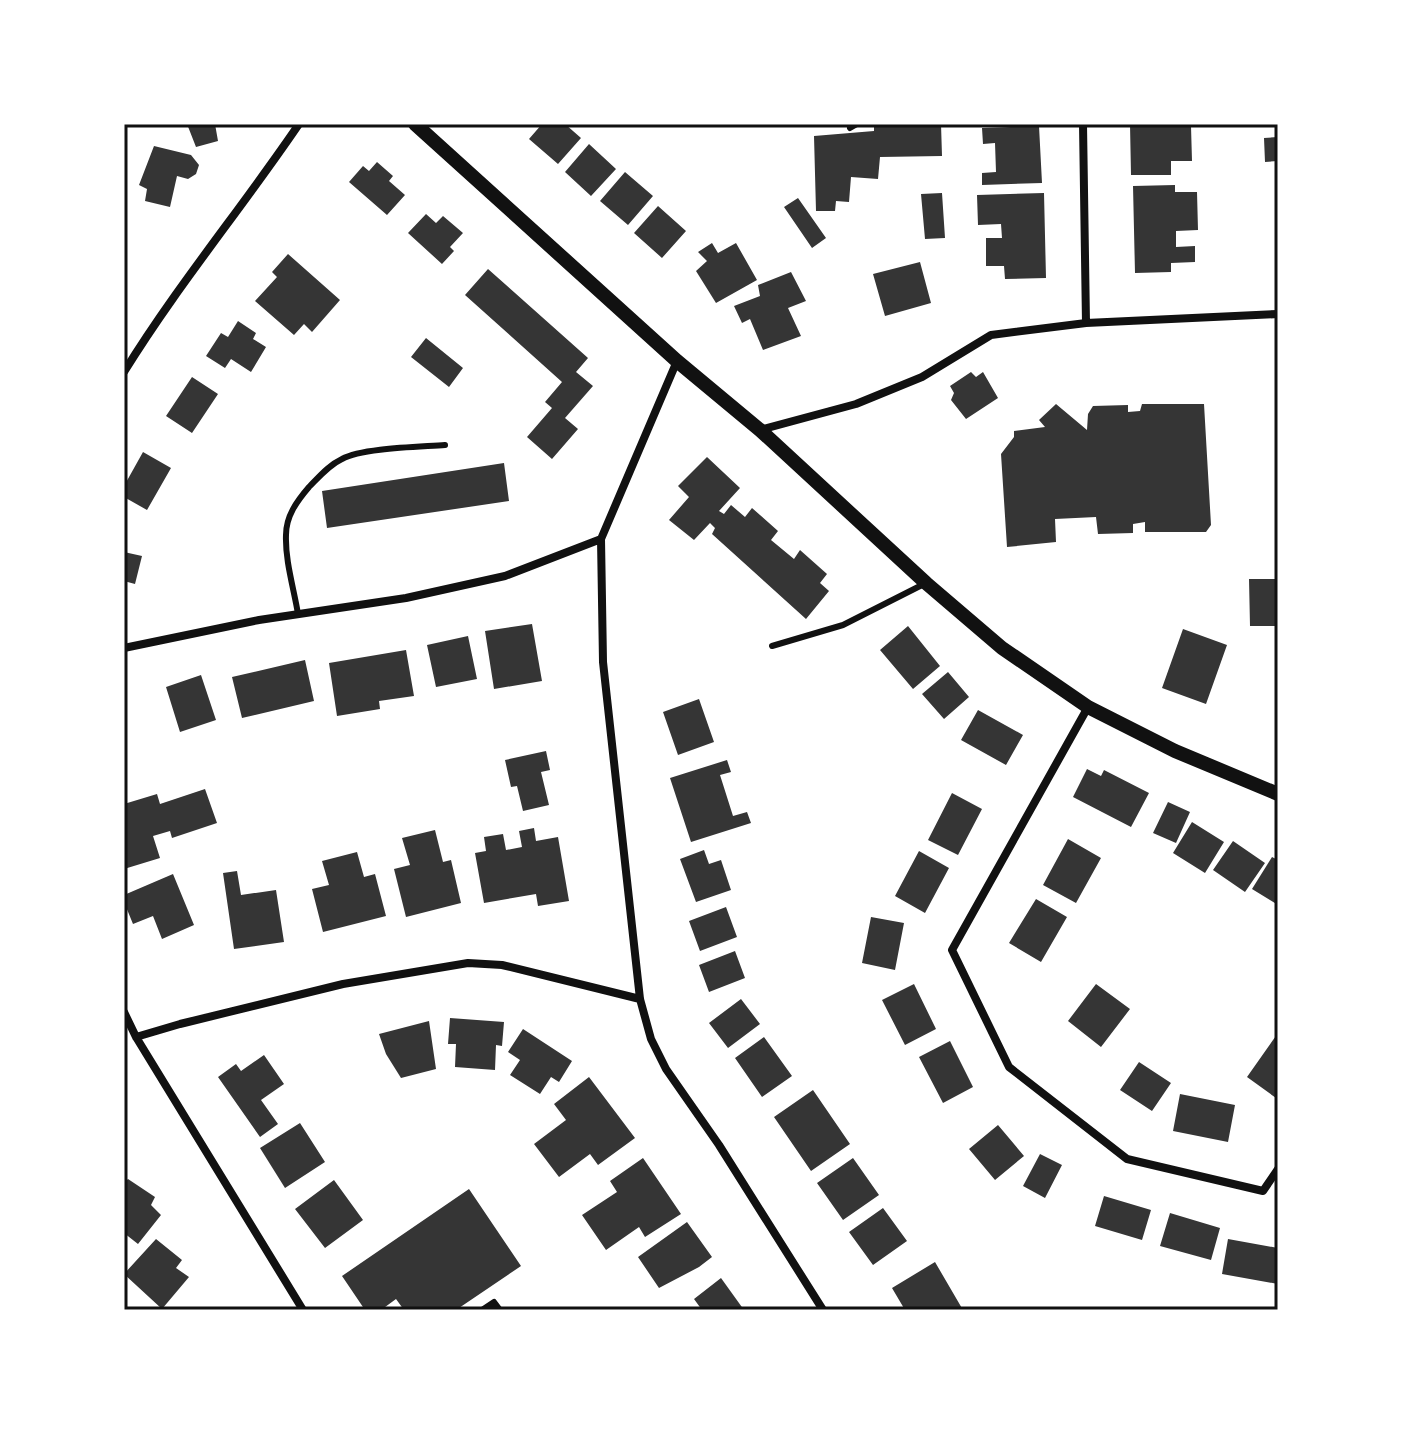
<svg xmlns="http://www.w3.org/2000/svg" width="1402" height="1434" font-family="Quicksand,sans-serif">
  <rect width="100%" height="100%" fill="#fff"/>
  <!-- building -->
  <path fill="#353535" d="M187 124H215L218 141 196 147Z
    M542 124H565L581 138 558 164 529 139Z
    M874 124H941L942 156 880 157 878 179 851 177 849 202 836 201 835 211H816L814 136 874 131Z
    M1130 124 1191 126 1192 161H1171V175H1131Z
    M1039 126 1042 183 982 185V173L996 172 995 143 983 144 982 128Z
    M1278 137V161L1265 162 1264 138Z
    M589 144 616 169 591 196 565 172Z
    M154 146 191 155 199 165 196 174 188 179 177 176 170 207 145 201 147 189 139 185Z
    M377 162 393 176 389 181 405 195 387 215 349 182 363 166 369 171Z
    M625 172 653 196 628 225 600 201Z
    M1175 185V192H1197L1198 230 1176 231V247L1195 246V262L1171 263V272L1135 273 1133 186Z
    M942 193 945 238 925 239 921 194Z
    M1044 193 1046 278 1005 279 1004 266H986V238H1002L1001 224 978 225 977 195Z
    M798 198 826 238 812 248 784 207Z
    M658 206 686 231 662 258 634 233Z
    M426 214 436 223 443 216 463 233 450 247 454 251 442 264 408 233Z
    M712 243 718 253 736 243 757 280 716 303 696 271 707 261 698 252Z
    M288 254 340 300 312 332 304 324 294 335 255 301 277 277 272 272Z
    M920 262 931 303 885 316 873 274Z
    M488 269 588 358 576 372 593 386 565 418 578 429 552 459 527 437 552 408 545 402 562 382 465 295Z
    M791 272 806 301 788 308 801 336 763 350 750 319 742 323 734 306 760 296 758 285Z
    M238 321 256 333 253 339 266 347 251 372 231 359 225 368 206 356 221 333 228 337Z
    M426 338 463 368 449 387 411 357Z
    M971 372 976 377 983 372 998 398 966 419 951 400 954 393 950 386Z
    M192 377 218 394 192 433 166 416Z
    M1056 404 1087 430 1088 414 1093 406 1128 405V412L1140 411 1142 404H1204L1211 525 1206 532H1145V522L1133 524V533L1098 534 1096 517 1055 519 1056 542 1007 547 1001 454 1014 437V431L1045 427 1039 420Z
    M143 452 171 468 147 510 124 497V486Z
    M707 457 740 488 719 511 724 514 731 505 745 517 752 508 778 531 771 540 794 559 800 550 827 574 820 583 829 591 806 619 712 534 715 528 710 523 694 540 669 520 689 497 678 486Z
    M504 463 509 501 327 528 322 491Z
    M124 552 142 556 135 584 124 581Z
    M1249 579H1278V626H1250Z
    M532 624 542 681 494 689 485 631Z
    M908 626 940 666 913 689 880 650Z
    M1183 629 1227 645 1206 704 1162 688Z
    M468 636 477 679 436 687 427 645Z
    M406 650 414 696 379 701 380 709 337 716 329 663Z
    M305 660 314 701 242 718 232 677Z
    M948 672 969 697 944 719 922 694Z
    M201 675 216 720 180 732 166 687Z
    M699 699 714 742 678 755 663 712Z
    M978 710 1023 735 1006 765 961 740Z
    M546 751 550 770 541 772 549 805 523 811 517 786 511 787 505 760Z
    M727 760 731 772 720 775 733 816 747 812 751 823 691 842 670 778Z
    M1087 769 1101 776 1104 770 1149 793 1131 827 1073 797Z
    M205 789 217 823 172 838 170 831 153 836 160 858 124 869V804L157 794 160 804Z
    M952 793 982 809 958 855 928 840Z
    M1168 802 1190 812 1176 843 1153 833Z
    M1192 822 1224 842 1205 873 1173 853Z
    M534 828 536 841 558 837 569 901 538 906 536 894 484 903 475 853 486 851 484 837 503 834 506 850 522 847 519 831Z
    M435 830 443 862 451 860 461 903 406 917 394 869 410 865 402 838Z
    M1068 839 1101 858 1076 903 1043 885Z
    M1233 841 1265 863 1245 892 1213 870Z
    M704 850 709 864 721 860 731 890 696 902 680 859Z
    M919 851 949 868 925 913 895 896Z
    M357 852 364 877 375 874 386 916 323 932 312 889 329 885 322 861Z
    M1272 857 1278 860V905L1252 889Z
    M237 871 241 895 276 890 284 942 234 949 223 873Z
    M173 874 194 925 162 939 153 916 133 924 124 902V895Z
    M1036 899 1067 917 1041 962 1009 943Z
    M726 907 737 937 700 951 689 921Z
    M871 917 904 923 895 970 862 963Z
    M735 951 745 978 709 992 699 965Z
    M914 984 936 1029 905 1045 882 1000Z
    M1096 984 1130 1009 1101 1047 1068 1021Z
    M741 999 760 1024 728 1048 709 1023Z
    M450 1018 504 1022 502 1046 496 1045 495 1070 455 1067 456 1044H448Z
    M429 1021 436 1069 401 1078 386 1054 379 1034Z
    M523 1029 572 1061 559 1082 551 1077 540 1094 510 1075 520 1060 508 1052Z
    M1278 1033V1095L1276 1098 1247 1077Z
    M764 1037 792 1076 762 1097 735 1058Z
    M950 1041 973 1087 943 1103 919 1057Z
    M264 1055 284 1084 261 1100 278 1124 260 1137 218 1077 236 1064 241 1071Z
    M1139 1062 1171 1083 1152 1111 1120 1090Z
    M589 1077 635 1138 598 1165 590 1154 559 1177 534 1144 566 1120 554 1104Z
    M813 1090 850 1144 811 1171 774 1117Z
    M1180 1094 1235 1105 1228 1142 1173 1131Z
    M300 1123 325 1162 285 1188 260 1148Z
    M998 1125 1024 1156 995 1180 969 1149Z
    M1040 1154 1062 1165 1045 1198 1023 1186Z
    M643 1158 681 1214 645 1237 639 1227 606 1250 582 1215 617 1192 610 1181Z
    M853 1158 879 1195 843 1220 817 1183Z
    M128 1179 155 1197 151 1205 161 1215 138 1244 124 1233V1183Z
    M334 1180 363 1220 325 1248 295 1209Z
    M469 1189 521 1266 456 1310H404L396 1299 381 1310H365L342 1276Z
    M1104 1196 1151 1210 1142 1240 1095 1226Z
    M883 1208 907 1241 873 1265 849 1232Z
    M1170 1213 1220 1228 1211 1260 1160 1246Z
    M687 1222 712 1257 699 1267 659 1288 638 1257Z
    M156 1239 182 1260 176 1268 189 1277 162 1309 124 1274Z
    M1228 1239 1278 1248V1284L1222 1274Z
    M935 1262 963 1310H905L892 1288Z
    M721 1278 744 1310H702L694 1299Z"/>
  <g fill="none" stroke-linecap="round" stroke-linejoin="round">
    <!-- service -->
    <path stroke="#111" stroke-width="6" d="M850 128 857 124
      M298 614C294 589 285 561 286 535 286 516 297 501 309 487 319 477 329 465 342 459 362 448 419 447 445 445
      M772 646 843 625 924 584
      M482 1310 494 1302 500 1310"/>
    <!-- minor -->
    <path stroke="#111" stroke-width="8" d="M1083 124 1086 323
      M677 361 601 539 603 662 640 999 651 1039 666 1069 719 1145 823 1310
      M124 372C177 286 242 208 299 124
      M760 430 856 404 922 377 991 335 1086 323 1278 314
      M124 648 259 620 406 598 505 576 601 539
      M1088 707 952 950 1009 1067 1127 1159 1263 1191 1278 1169
      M124 1012 136 1037 303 1310
      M136 1037 180 1024 343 984 468 963 502 965 640 999"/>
    <!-- tertiary -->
    <path stroke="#111" stroke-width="14" d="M415 124 677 361 760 430 926 583 1002 648 1088 707 1175 751 1278 794"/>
  </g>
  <!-- border -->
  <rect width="1402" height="1434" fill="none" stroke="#ffffff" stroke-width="252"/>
  <rect x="126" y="126" width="1150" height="1182" fill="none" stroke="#111" stroke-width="3"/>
</svg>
